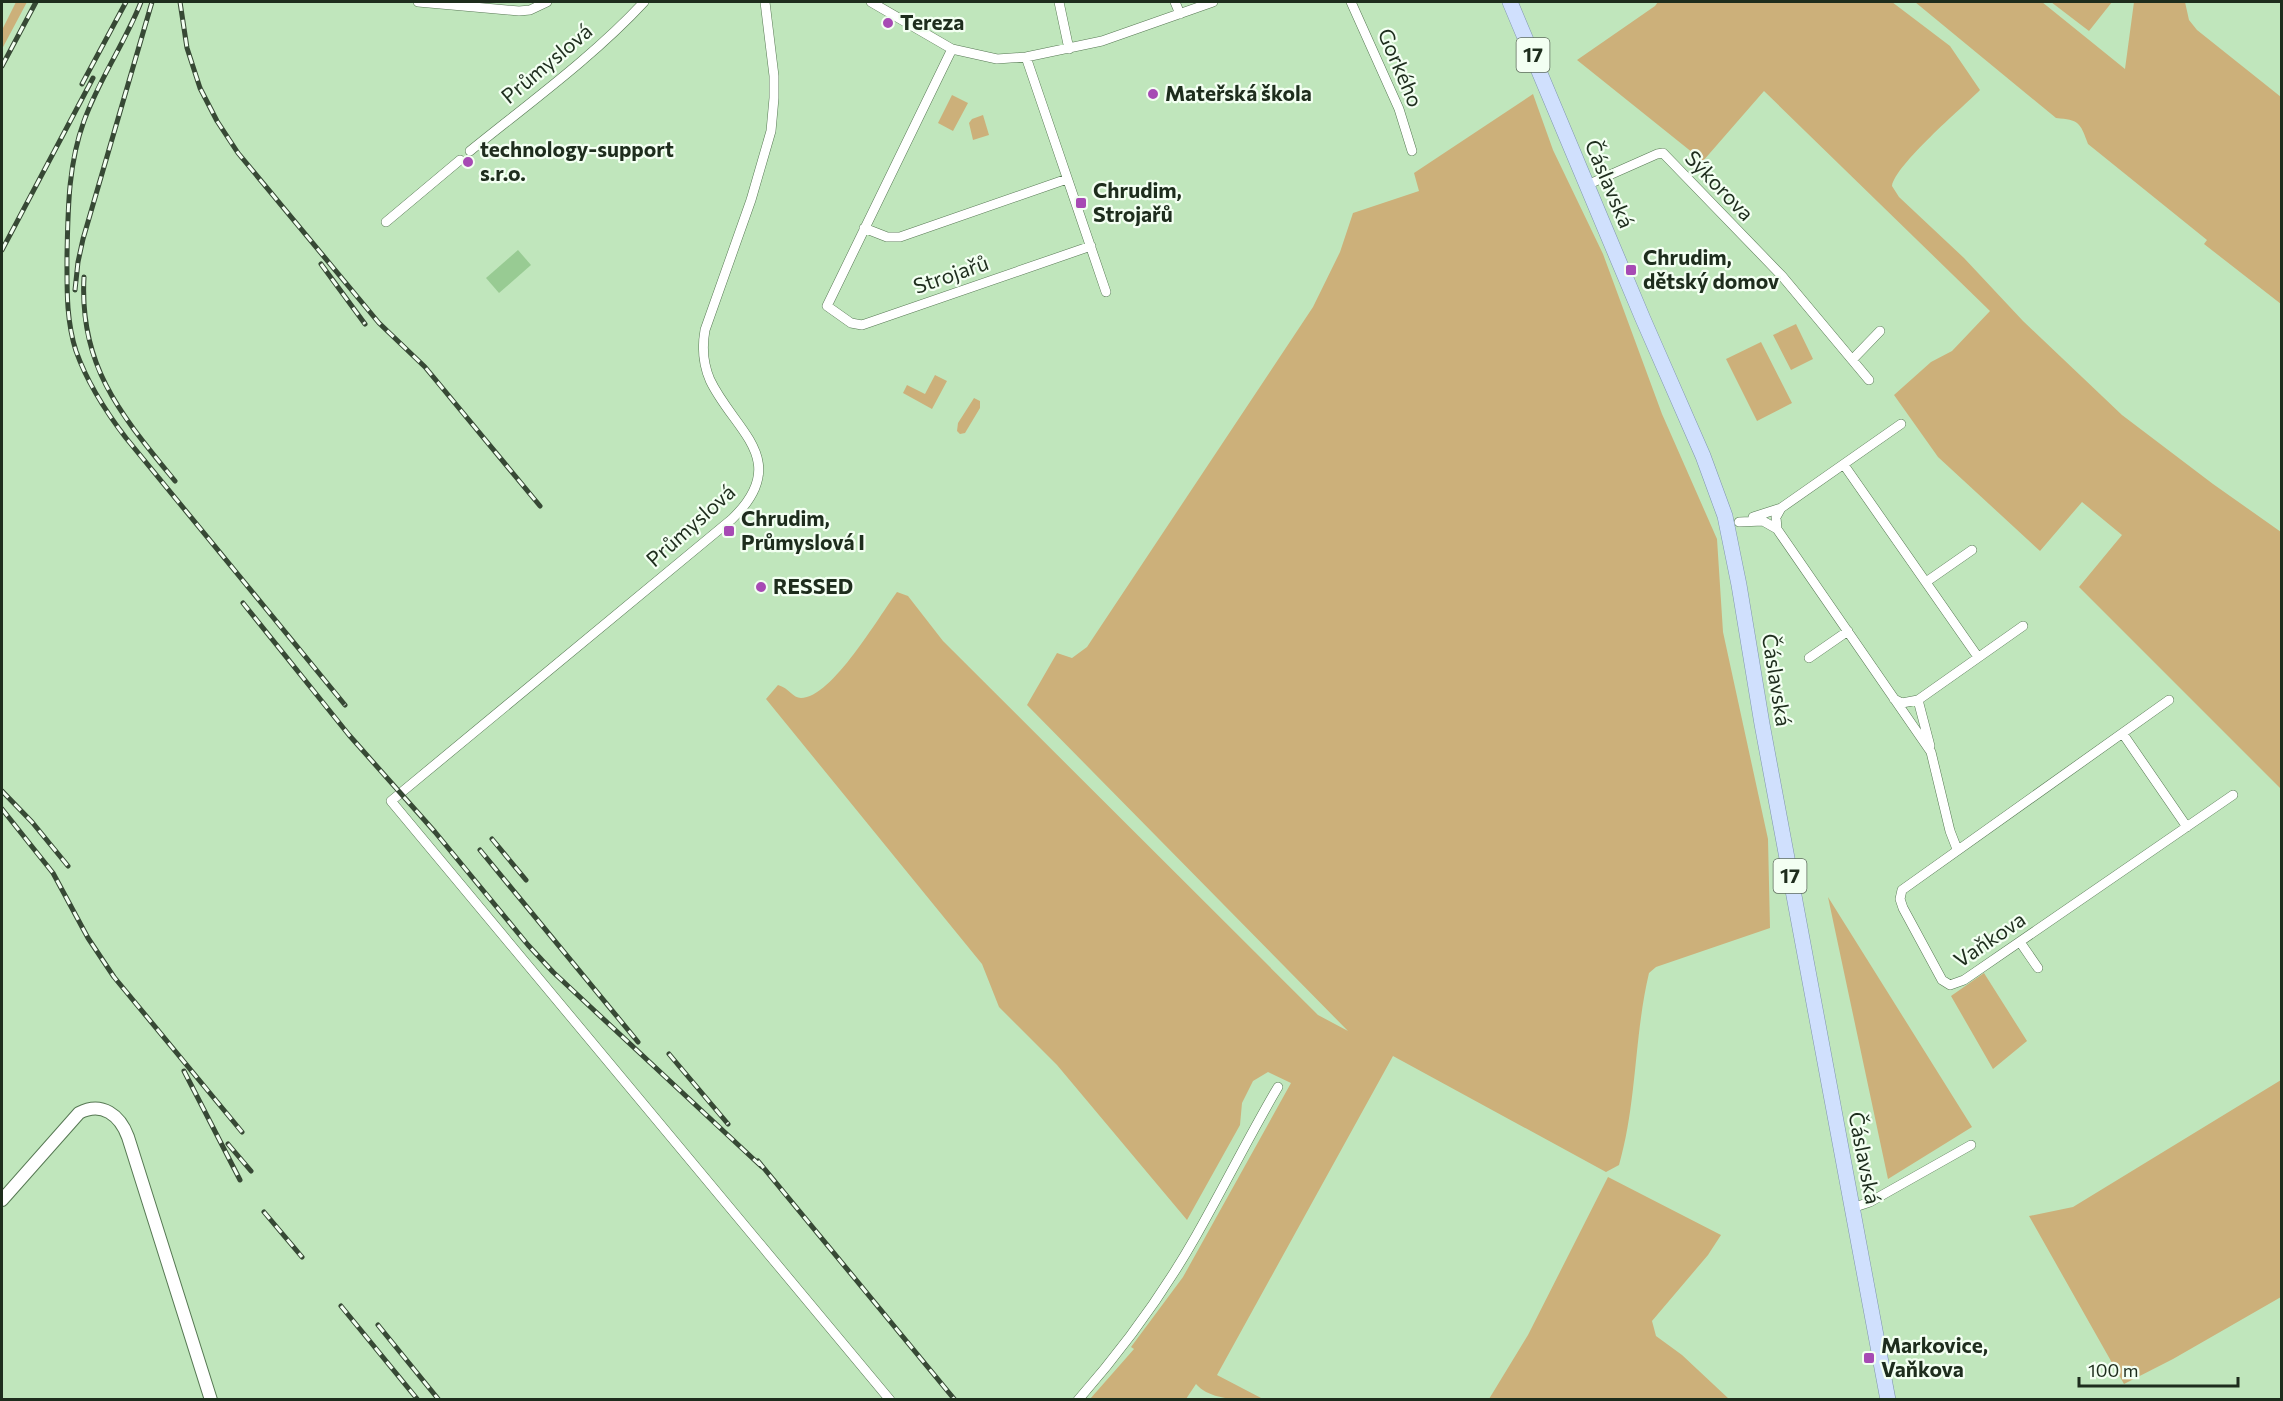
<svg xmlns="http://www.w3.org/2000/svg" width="2283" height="1401" font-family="Commissioner,sans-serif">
  <rect width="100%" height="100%" fill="#c0e6bc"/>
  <!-- green -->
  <path fill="#ccb07a" d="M16 2H27L2 49V30Z
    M1658 2H1892L1950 46 1980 90C1961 109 1896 164 1892 186L1899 197 1964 258 2023 321 2122 415 2213 484 2281 532V789L2079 587 2122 535 2082 502 2040 551 1938 457 1894 395 1931 362 1952 351 1990 311 1764 91 1703 161 1577 60 1655 6Z
    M1915 2H2042L2125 69 2134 2H2185L2189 20 2197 30 2281 97V304L2204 244 2207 240 2088 144C2080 122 2079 120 2056 118Z
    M2051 2H2112L2089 31Z
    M1533 94 1553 150 1603 254 1662 414 1717 539 1723 632 1768 839 1770 928 1656 967 1649 973C1634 1036 1637 1103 1619 1165L1606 1172 1393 1056 1217 1375 1263 1399C1241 1400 1211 1401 1196 1384L1186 1399H1090L1134 1349 1131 1347 1183 1277 1291 1083 1268 1072 1253 1081 1242 1103 1240 1125 1187 1220 1057 1065 999 1007 982 964 766 699 778 685C789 688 793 698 801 698 832 698 879 616 897 592L908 596 943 641 1318 1015 1348 1031 1027 705 1057 653 1072 658 1087 647 1313 307 1340 252 1353 213 1419 191 1414 173Z
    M952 95 968 103 953 131 938 123Z
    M983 115 989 135 973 140 969 123 972 119Z
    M1796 324 1813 359 1791 370 1773 335Z
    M1761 342 1792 403 1757 421 1726 359Z
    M935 375 947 381 932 409 903 393 907 385 925 394Z
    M974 398 980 401V408L965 433 960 434 957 431 958 423Z
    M1828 897 1972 1127 1888 1179Z
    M1984 973 2027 1041 1993 1069 1951 996Z
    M2281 1080V1297L2173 1359 2124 1384 2029 1216 2073 1207Z
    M1608 1177 1721 1235 1708 1255 1652 1321 1656 1336 1682 1355 1729 1399H1489L1528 1335Z"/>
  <!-- water -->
  <path fill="#98cb93" d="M518 250 531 265 499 293 486 278Z"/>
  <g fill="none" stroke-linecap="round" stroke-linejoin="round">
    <!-- minor casing -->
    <g stroke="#567853" stroke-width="10">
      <path id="minor" d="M418 2 519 11 530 10 547 2
        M765 2 774 76V98L771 131 751 200 705 330C702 347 703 364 710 380 734 431 793 460 732 519L391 801 890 1400
        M871 2 952 49 997 59 1026 57 1102 41 1213 2
        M1059 2 1069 49
        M1175 2 1180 14
        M1351 2 1399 109 1412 151
        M952 49 827 306 851 323 862 325 1091 246
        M1026 57 1106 292
        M470 151C528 104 594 56 644 2
        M1587 185 1657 154 1663 153 1782 276 1869 380
        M386 222 460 160
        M864 228 887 237H900L1067 179
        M1852 360 1880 331
        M1844 465 1978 657
        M1753 517 1781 508
        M1739 522 1763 521 1777 529 1931 752 1950 831 1957 849
        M1777 529 1776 517 1781 508 1901 424
        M1926 582 1972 550
        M1809 658 1848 631
        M1894 699 1902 703 1918 700 2023 626
        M1918 700 1930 746
        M2169 700 1902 890 1900 899 1903 908 1942 980 1950 985 1964 980 2233 795
        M2123 734 2187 827
        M2020 942 2038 968
        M1852 1208 1870 1202 1971 1145
        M1078 1400C1122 1350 1163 1294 1196 1236 1224 1187 1249 1136 1278 1087"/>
    </g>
    <!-- tertiary casing -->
    <g stroke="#567853" stroke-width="14">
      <path id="tertiary" d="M2 1200 79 1113C102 1101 120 1115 128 1137L211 1400"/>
    </g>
    <!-- primary casing -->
    <g stroke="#7e94ae" stroke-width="16">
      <path id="primary" d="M1510 2 1643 319 1703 456 1725 516 1739 585 1762 724 1888 1400"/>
    </g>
    <!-- minor -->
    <use href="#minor" stroke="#fff" stroke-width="9"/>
    <!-- tertiary -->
    <use href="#tertiary" stroke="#fff" stroke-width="12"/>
    <!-- primary -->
    <use href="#primary" stroke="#d0e0fd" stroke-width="15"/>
    <!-- rail casing -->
    <g stroke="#374935" stroke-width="5">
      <path id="rail" d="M141 2C125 43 99 79 84 121 68 165 68 210 67 256 67 288 66 320 76 351 87 382 106 412 126 438L345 705
        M180 2 187 48 200 88 217 121 238 153 379 323 425 367 540 506
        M2 66 36 2
        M82 84 126 2
        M2 250 93 78
        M321 264 365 324
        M84 277C79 367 122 416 175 481
        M75 290 78 262 83 239 152 2
        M243 603 349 735 435 832 528 945 553 972 762 1167
        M2 791 32 822 68 866
        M2 809 53 873 88 938 114 977 242 1132
        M492 839 526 880
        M480 850 638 1042
        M669 1054 728 1124
        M184 1071 240 1180
        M228 1144 251 1171
        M758 1161 955 1400
        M264 1212 302 1257
        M341 1306 418 1400
        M378 1325 439 1400"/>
    </g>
    <!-- rail -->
    <use href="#rail" stroke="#f3fff2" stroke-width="3" stroke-dasharray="9" stroke-linecap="butt"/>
  </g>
  <!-- markers -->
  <g fill="#a74ab4" stroke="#f3fff2" stroke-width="2">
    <circle cx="888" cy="23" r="6"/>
    <circle cx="1153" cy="94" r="6"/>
    <circle cx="468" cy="162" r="6"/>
    <rect x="1075" y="197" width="12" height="12" rx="3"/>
    <rect x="1625" y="264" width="12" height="12" rx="3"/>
    <rect x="723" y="525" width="12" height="12" rx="3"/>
    <circle cx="761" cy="587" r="6"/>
    <rect x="1863" y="1352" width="12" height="12" rx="3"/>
  </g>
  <g text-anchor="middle" stroke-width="4.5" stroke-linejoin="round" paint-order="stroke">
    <!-- shield labels -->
    <g fill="#f3fff2" stroke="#5e6c5d" stroke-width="1.5">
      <rect x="1516.5" y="38" width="33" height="34" rx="4.5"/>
      <rect x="1773.5" y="859" width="33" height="34" rx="4.5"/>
    </g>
    <g font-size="20" font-weight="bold" fill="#1e2d1d">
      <text x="1533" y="62">17</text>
      <text x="1790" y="883">17</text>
    </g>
    <!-- poi labels -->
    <g font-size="21" font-weight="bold" fill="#1e2d1d" stroke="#f3fff2" text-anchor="start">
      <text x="900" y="30">Tereza</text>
      <text x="1165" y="101">Mateřská škola</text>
      <text x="480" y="157">technology-support<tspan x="480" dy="24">s.r.o.</tspan></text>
      <text x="1093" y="198">Chrudim,<tspan x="1093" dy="24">Strojařů</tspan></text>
      <text x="1643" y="265">Chrudim,<tspan x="1643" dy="24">dětský domov</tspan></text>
      <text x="741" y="526">Chrudim,<tspan x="741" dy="24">Průmyslová I</tspan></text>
      <text x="773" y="594">RESSED</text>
      <text x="1881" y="1353">Markovice,<tspan x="1881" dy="24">Vaňkova</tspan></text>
    </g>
    <!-- street labels -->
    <g font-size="21" fill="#1e2d1d" stroke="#f3fff2">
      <text transform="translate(547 64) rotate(-40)" y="7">Průmyslová</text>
      <text transform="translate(1400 68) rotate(67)" y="7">Gorkého</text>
      <text transform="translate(1609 184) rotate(67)" y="7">Čáslavská</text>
      <text transform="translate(1719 186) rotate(46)" y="7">Sýkorova</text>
      <text transform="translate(951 275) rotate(-19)" y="7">Strojařů</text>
      <text transform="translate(691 526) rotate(-42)" y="7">Průmyslová</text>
      <text transform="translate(1776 680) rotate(81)" y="7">Čáslavská</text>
      <text transform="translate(1990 940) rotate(-34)" y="7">Vaňkova</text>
      <text transform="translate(1864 1158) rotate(79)" y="7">Čáslavská</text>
    </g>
  </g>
  <!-- border -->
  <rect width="2283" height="1401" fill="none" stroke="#1e2d1d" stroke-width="6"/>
  <!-- scale -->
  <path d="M2079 1377v9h159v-9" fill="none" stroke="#1e2d1d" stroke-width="3"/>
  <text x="2088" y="1377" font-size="18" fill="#1e2d1d" stroke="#f3fff2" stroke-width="4.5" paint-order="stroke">100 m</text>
</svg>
